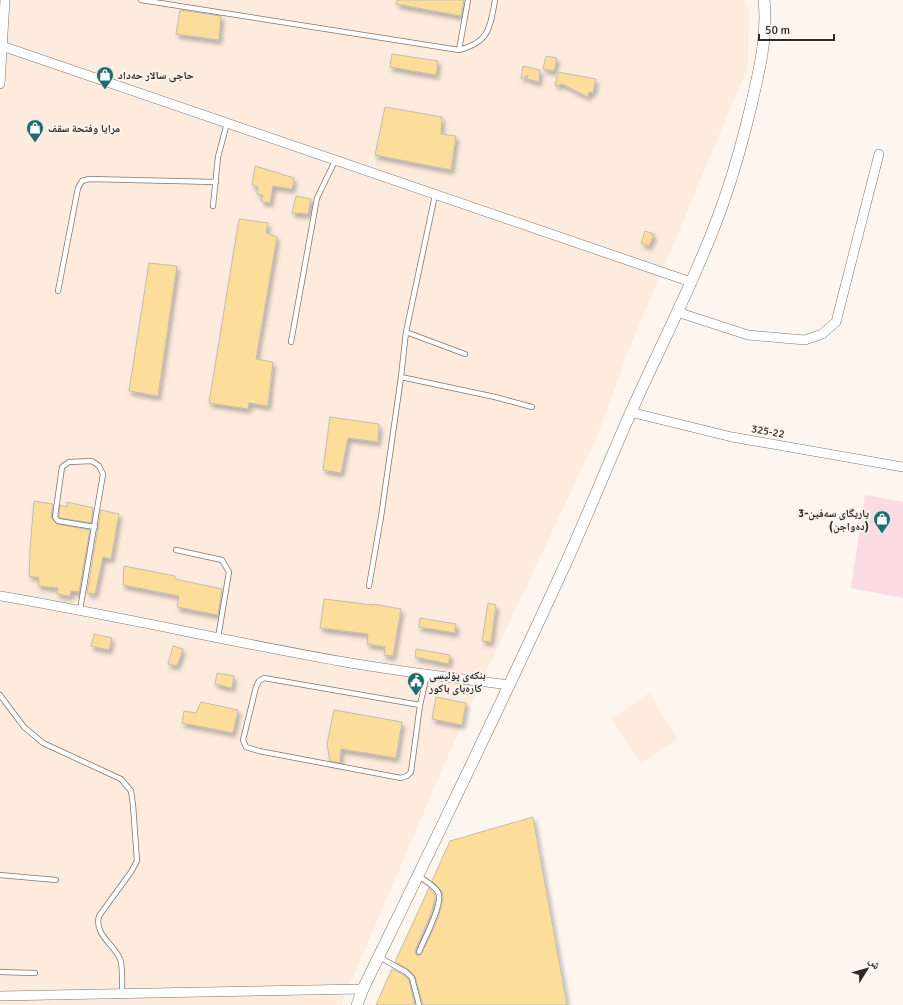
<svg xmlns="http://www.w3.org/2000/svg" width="903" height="1005" font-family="Signika,'Noto Naskh Arabic',sans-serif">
  <defs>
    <filter id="shadow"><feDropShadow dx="2.5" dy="4" stdDeviation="2" flood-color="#0004"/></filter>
  </defs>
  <rect width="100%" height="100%" fill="#fdf5ee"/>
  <!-- built -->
  <path fill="#fdebde" d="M0 0H745L749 12 748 67 627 354 599 432 466 714 341 1005H0Z
    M649 693 678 739 640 763 612 719Z"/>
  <!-- green -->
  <path fill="#fadbe1" d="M865 495 903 502V598L851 588Z"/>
  <!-- building -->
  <path fill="#fcde9a" stroke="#c1bcb1" filter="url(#shadow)" d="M397 0H464L461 16 396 4Z
    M180 10 221 16 219 40 176 34Z
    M392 54 438 61 436 75 390 67Z
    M546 56 557 58 554 71 543 69Z
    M523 66 540 70 539 82 527 79 528 75 521 79Z
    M558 72 596 79 593 93 589 92 588 97 562 84 555 86Z
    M385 107 442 117 441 134 456 136 451 170 375 155Z
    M255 166 294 178 292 189 273 186 270 203 261 201 263 195 257 194 258 187 252 185Z
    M296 196 311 199 308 214 292 213Z
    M239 219 268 223 266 233 277 237 256 359 273 362 268 406 249 403 248 409 209 403Z
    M645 231 654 234 649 246 641 243Z
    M149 263 177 266 158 396 129 391Z
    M330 417 379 424 378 442 348 438 341 473 323 470Z
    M34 501 53 504 51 517 57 524 90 530 79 592 71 591 70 596 57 594 58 588 38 586 39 578 29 576 30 550Z
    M67 502 93 508 91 523 60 518 59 516 60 505 67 507Z
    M101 510 119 514 111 559 103 557 95 594 87 593Z
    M124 566 175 576V579L222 589 218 615 177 607 179 596 123 585Z
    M324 599 373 605V604L401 609 393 656 384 655 385 647 367 644 368 634 320 628Z
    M488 603 496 605 491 642 482 641Z
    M420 618 456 624 455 633 419 627Z
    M94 634 112 638 109 650 91 646Z
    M173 646 183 649 177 666 168 664Z
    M416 649 450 655 449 664 415 657Z
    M217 673 234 676 232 688 215 684Z
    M436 697 466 703 462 725 432 719Z
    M201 702 238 710 233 733 182 723 184 711 196 713Z
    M334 710 402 722 396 758 341 749 340 763 330 761 327 744Z
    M533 817 567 1005H423L415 976 408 969 395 962 429 888 434 894 435 897 432 911 415 951 416 954 418 956 422 953 436 923 442 905 443 897 442 891 432 881 450 841Z
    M392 969 404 975 409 980 415 1005H376Z"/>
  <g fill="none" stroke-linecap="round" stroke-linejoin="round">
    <!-- service casing -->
    <g stroke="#7e756e" stroke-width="6">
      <path id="service" d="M141 0 459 50C490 42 490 27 495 0
        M459 50 468 0
        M213 206 218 157 227 123
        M58 291 78 188 82 181 89 179 216 182
        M406 332 465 354
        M291 342 317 198 335 161
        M401 377 495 397 532 407
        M176 550 222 560 229 572 218 638
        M369 586 381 517 401 377 406 332 435 195
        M80 610 103 474 99 466 92 461 69 462 62 467 55 517 58 521 95 527
        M0 695 24 727 43 743 121 779 131 791 133 805 137 861 131 872 99 916C94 935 114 944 120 959 123 965 122 986 122 994
        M420 705 264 678 259 681 256 687 243 740 246 747 259 751 401 778 407 776 411 772 420 705 427 675
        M0 875 56 880
        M418 876C424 880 434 885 438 892 444 903 424 939 419 952
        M379 957 406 972 412 978 419 1005
        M0 972 35 973"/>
    </g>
    <!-- minor casing -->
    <g stroke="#7e756e" stroke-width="10">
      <path id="minor" d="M2 46 691 282
        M0 84 5 0
        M677 312 748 335 805 340 822 334 836 322 879 154
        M630 412 732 437 903 467
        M0 596C113 615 226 641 339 661 395 671 453 678 510 685
        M0 996 363 989"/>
    </g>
    <!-- tertiary casing -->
    <g stroke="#7e756e" stroke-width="12">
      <path id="tertiary" d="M357 1005 363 989C429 853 495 718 558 580 584 525 606 468 631 412 658 351 689 292 713 230 729 190 741 148 751 106 759 72 768 36 764 0"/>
    </g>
    <!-- service -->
    <use href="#service" stroke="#fff" stroke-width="4.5"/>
    <!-- minor -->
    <use href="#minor" stroke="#fff" stroke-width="9"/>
    <!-- tertiary -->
    <use href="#tertiary" stroke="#fff" stroke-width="11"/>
  </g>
  <!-- icons -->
  <defs>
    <g id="shop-pin" transform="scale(0.9)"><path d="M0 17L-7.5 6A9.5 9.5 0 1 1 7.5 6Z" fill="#216d6d" stroke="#fdf5ee"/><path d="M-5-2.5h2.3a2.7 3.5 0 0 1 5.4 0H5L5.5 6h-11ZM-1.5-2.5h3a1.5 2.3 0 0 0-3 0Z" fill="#fff"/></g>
    <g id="civic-pin" transform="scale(0.9)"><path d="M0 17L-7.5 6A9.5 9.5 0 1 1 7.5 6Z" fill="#216d6d" stroke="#fdf5ee"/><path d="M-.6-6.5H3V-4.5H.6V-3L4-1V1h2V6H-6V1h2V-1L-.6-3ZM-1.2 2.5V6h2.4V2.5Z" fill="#fff"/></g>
  </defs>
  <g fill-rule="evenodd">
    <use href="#shop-pin" x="105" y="75"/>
    <use href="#shop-pin" x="35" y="128"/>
    <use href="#shop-pin" x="882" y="519"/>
    <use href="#civic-pin" x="416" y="681"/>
  </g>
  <g text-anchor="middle" stroke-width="3.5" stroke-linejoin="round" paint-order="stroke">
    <!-- poi labels -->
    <g font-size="11" font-weight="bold" fill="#2e2a27" stroke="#fdf5ee" text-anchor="start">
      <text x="118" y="79">حاجی سالار حەداد</text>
      <text x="48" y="132">مرايا وفتحة سقف</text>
      <text x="869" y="517" text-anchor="end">یاریگای سەفین-3<tspan x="869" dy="13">(دەواجن)</tspan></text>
      <text x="429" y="679">بنکەی پۆلیسی<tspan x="429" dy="13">کارەبای باکور</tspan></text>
    </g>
    <!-- street labels -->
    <g font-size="11" fill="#2e2a27" stroke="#fdf5ee">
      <text transform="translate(768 431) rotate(10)" y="4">325-22</text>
    </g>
  </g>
  <!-- north arrow -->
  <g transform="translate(867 969) rotate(53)" stroke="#fdf5ee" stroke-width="3" paint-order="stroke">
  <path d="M0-3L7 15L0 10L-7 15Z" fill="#2e2a27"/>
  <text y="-6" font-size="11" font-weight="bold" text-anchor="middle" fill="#2e2a27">ش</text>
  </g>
  <!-- scale -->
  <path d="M759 34v6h75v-6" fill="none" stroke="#2e2a27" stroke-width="2"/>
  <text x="765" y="34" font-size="12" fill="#2e2a27" stroke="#fdf5ee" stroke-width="3" paint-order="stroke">50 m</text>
</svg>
